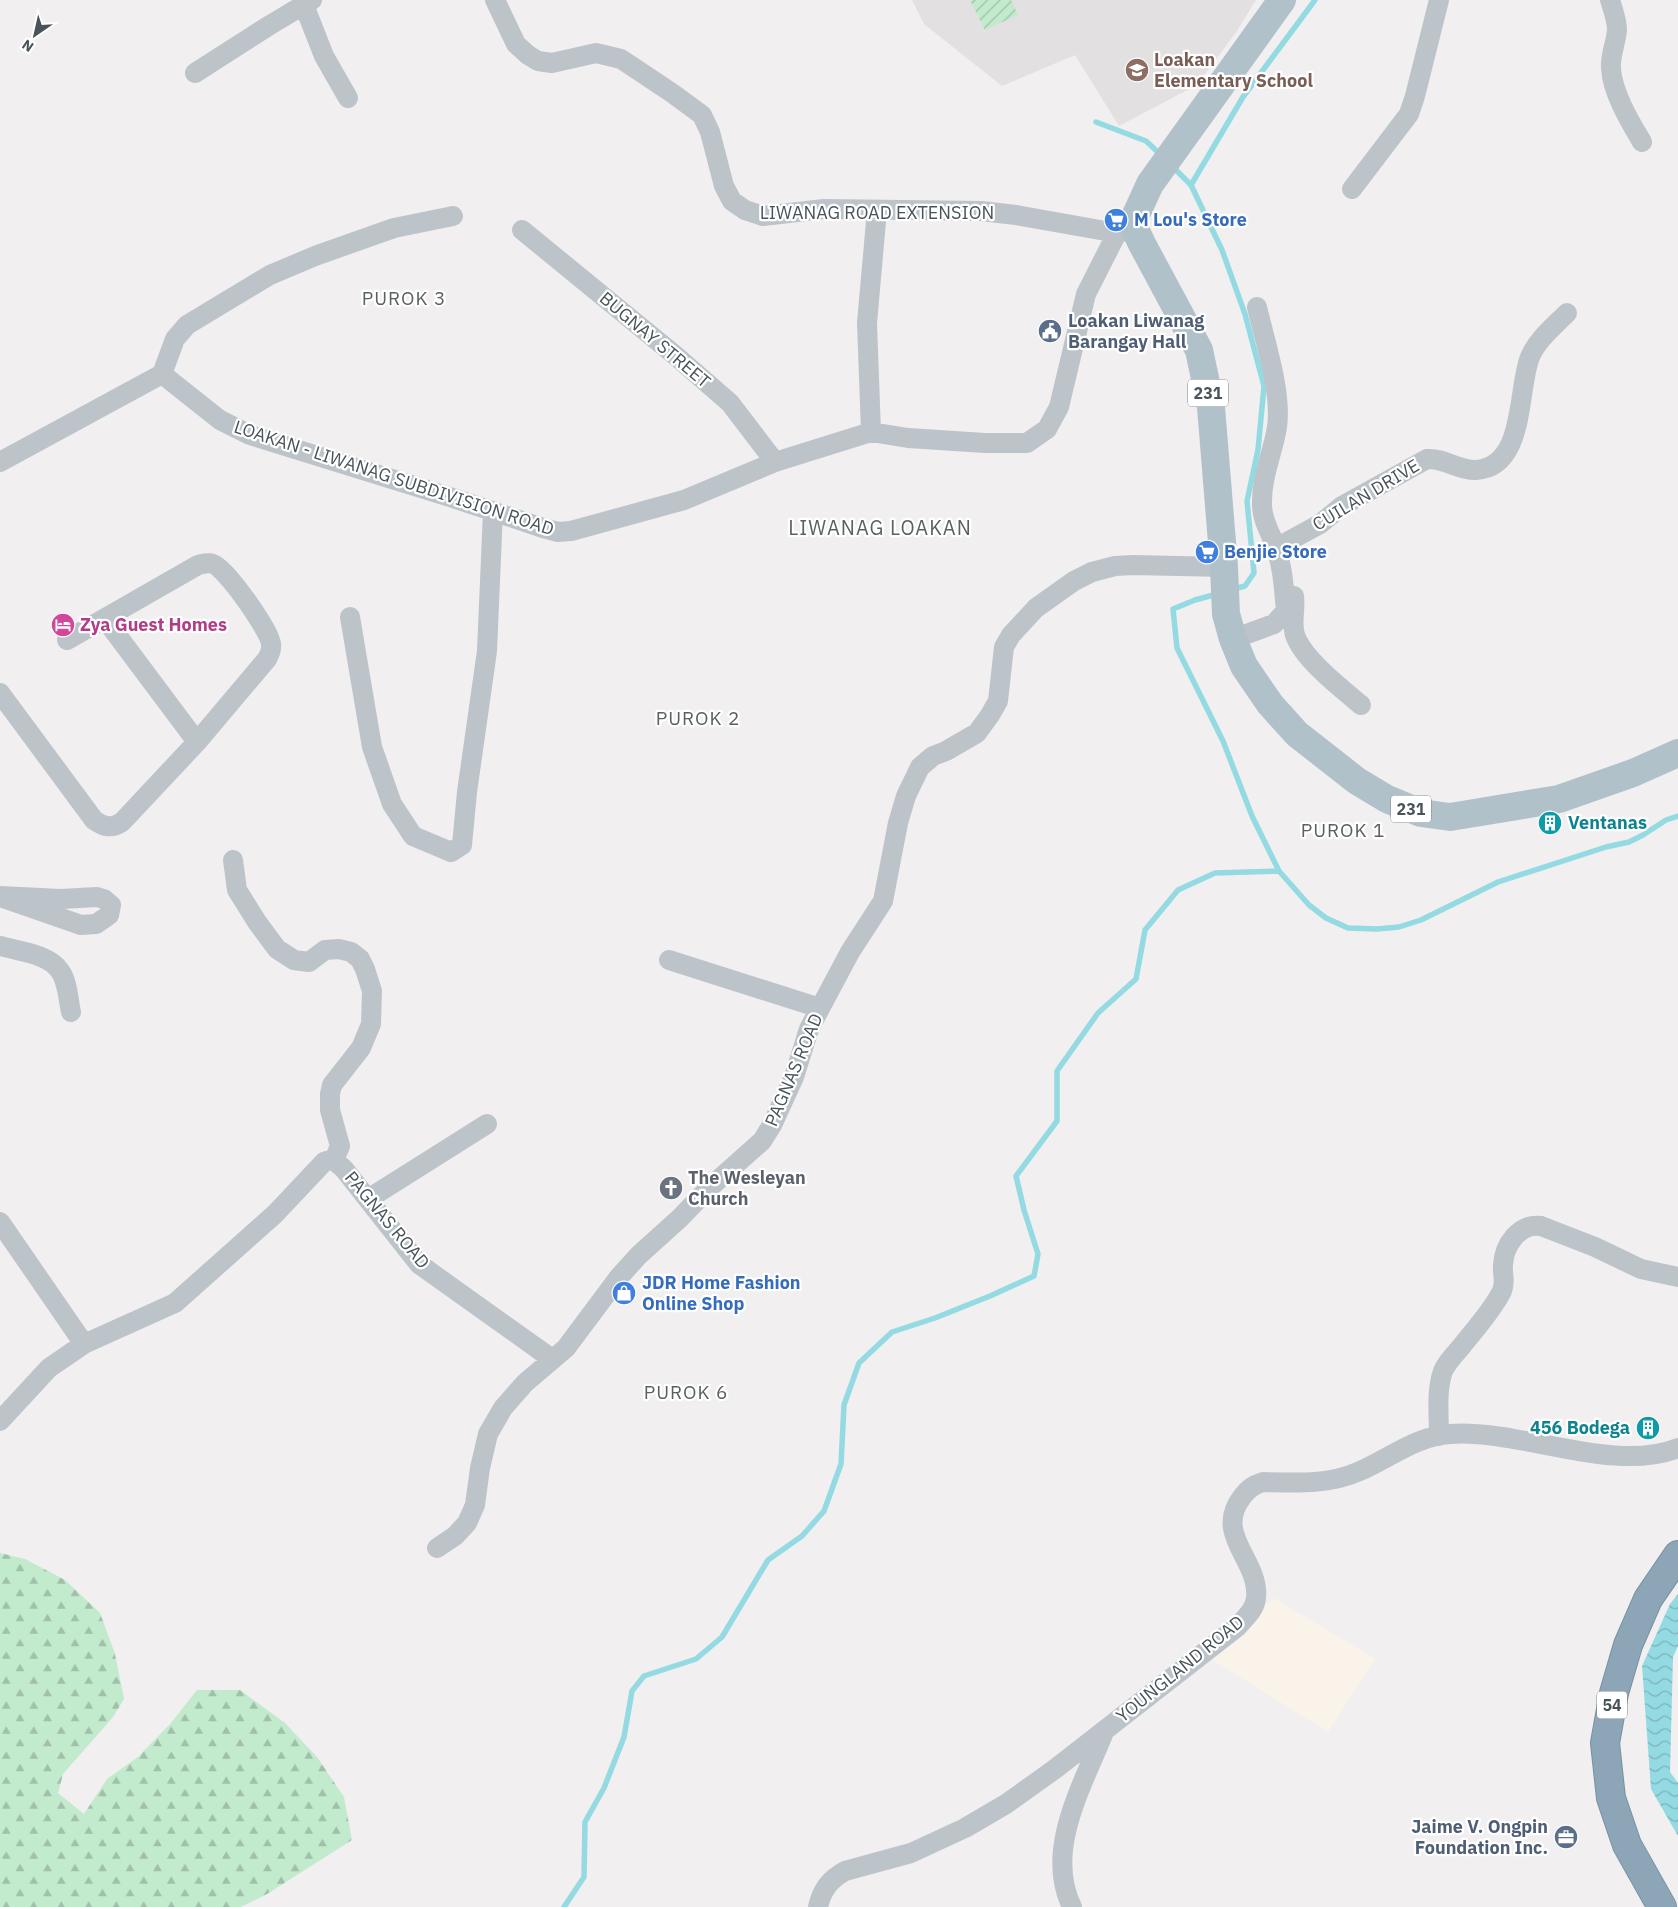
<svg xmlns="http://www.w3.org/2000/svg" width="1678" height="1907" font-family="'IBM Plex Sans',sans-serif">
  <defs>
    <pattern id="forest-firs" width="22" height="20" patternUnits="userSpaceOnUse" patternTransform="scale(1.25)"><rect width="22" height="20" fill="#c2eacd"/><path d="M5 1l3.5 6h-7zM16 11l3.5 6h-7z" fill="#a0c0a9"/></pattern>
    <pattern id="garden-furrows" width="10" height="10" patternUnits="userSpaceOnUse" patternTransform="scale(1.25)"><rect width="10" height="10" fill="#c2eacd"/><path d="M-1 1l2-2M0 10L10 0M9 11l2-2" fill="none" stroke="#a0c0a9"/></pattern>
    <pattern id="water-waves" width="16" height="10" patternUnits="userSpaceOnUse" patternTransform="scale(1.25)"><rect width="16" height="10" fill="#94dae2"/><path d="M0 5q4-4 8 0t8 0" fill="none" stroke="#7bb3ba"/></pattern>
  </defs>
  <rect width="100%" height="100%" fill="#f1efef"/>
  <!-- commercial -->
  <path fill="#faf3ea" d="M1274 1598 1375 1659 1328 1732 1210 1658Z"/>
  <!-- education -->
  <path fill="#e2e0e0" d="M912 0H1256L1237 31 1197 85 1119 126 1075 55 1002 86 924 24Z"/>
  <!-- forest -->
  <path fill="url(#forest-firs)" d="M0 1553 25 1559 65 1580 100 1613 115 1654 124 1699 113 1717 63 1774 58 1793 84 1814 107 1779 138 1757 171 1723 197 1690H240L285 1723 317 1757 344 1797 352 1840 267 1894 241 1907H0Z"/>
  <!-- garden -->
  <path fill="url(#garden-furrows)" d="M970 0H1011L1018 15 985 30Z"/>
  <!-- water -->
  <path fill="url(#water-waves)" d="M1678 1594V1646L1673 1657 1670 1772 1678 1783V1836L1651 1789 1642 1666 1670 1604Z"/>
  <g fill="none" stroke-linecap="round" stroke-linejoin="round">
    <!-- stream -->
    <path stroke="#94dae2" stroke-width="5.5" d="M1096 122 1146 141 1162 156
      M1172 166 1191 185 1222 250 1245 314 1264 386 1258 450 1247 501 1254 573 1245 586 1233 589
      M1191 185 1243 97 1315 0
      M1217 594 1195 600 1173 609 1177 648 1223 741 1252 816 1279 871 1309 905 1326 918 1348 928 1377 929 1399 927 1421 920 1498 882 1606 847 1629 842 1643 835 1666 820 1678 816
      M564 1907 584 1877 585 1822 604 1788 624 1737 632 1691 644 1676 696 1659 722 1637 768 1560 802 1536 824 1511 841 1464 844 1405 859 1363 892 1332 935 1318 990 1296 1034 1276 1038 1254 1024 1210 1016 1176 1057 1121V1071L1098 1013 1136 979 1145 930 1178 890 1215 873 1279 871"/>
    <!-- highway casing -->
    <g stroke="#7791a4" stroke-width="30">
      <path id="highway" d="M1662 1907 1627 1845 1611 1798 1605 1743 1614 1693 1628 1645 1648 1599 1678 1555"/>
    </g>
    <!-- street -->
    <path stroke="#bcc4ca" stroke-width="20" d="M495 0 516 44 528 55 538 61 552 63 596 53 621 59 672 93 702 115 710 132 724 186 732 201 745 210 763 216 824 209 981 211 1016 215 1117 233 1128 231
      M1610 0C1613 10 1617 20 1617 30 1616 43 1610 55 1611 68 1612 92 1630 122 1642 142
      M304 5 324 56 348 98
      M195 73 270 25 312 0
      M1352 189 1409 114 1415 96 1439 0
      M522 230 676 356 730 403 775 462
      M162 374 220 420 250 435 453 498 543 528 558 532 571 531 684 500 775 462 871 432 908 438 985 443H1027L1047 429 1059 407 1086 294 1117 233
      M162 374 175 339 187 325 270 275 315 256 394 228 453 216
      M871 432 867 323 877 210
      M0 462 162 374
      M1276 548 1320 524 1342 506 1427 459C1445 458 1459 471 1476 470 1526 467 1517 389 1530 357 1537 340 1554 326 1567 313
      M1294 596C1296 609 1291 622 1295 635 1303 659 1342 689 1361 705
      M350 617 372 747 392 804 413 836 451 852 462 845 467 792 487 651 493 511
      M105 619 197 742
      M1233 639 1274 624 1286 611C1284 590 1283 568 1276 548 1271 533 1262 521 1262 505 1261 477 1273 453 1277 427 1282 392 1265 342 1257 307
      M0 693 94 820C104 827 111 829 122 822L197 742 267 659C270 654 272 650 271 644 270 631 226 568 213 564 208 562 203 564 198 565L67 640
      M233 860 237 890 257 922 277 949 294 960 309 962 325 950 339 949 351 952 360 959 365 969 372 991 371 1024 361 1048 332 1085 330 1094V1110L340 1146 334 1160
      M0 896 61 899 97 897 104 899 111 905 109 915 96 924 81 925 0 897
      M0 946C18 951 49 954 60 971 68 982 68 999 71 1012
      M669 960 820 1008
      M368 1199 487 1124
      M0 1222 84 1344
      M0 1421 49 1368 84 1344 175 1303 275 1214 324 1162C333 1158 337 1163 344 1169L419 1264 552 1359
      M1439 1436C1439 1415 1436 1391 1443 1371 1447 1362 1455 1354 1461 1347 1475 1329 1492 1311 1502 1291 1506 1281 1502 1275 1503 1265 1504 1245 1519 1223 1541 1226L1595 1247 1641 1269 1678 1277
      M437 1548 455 1536 467 1523 475 1505 480 1468 488 1434 503 1408 525 1383 566 1348 619 1277 639 1255 680 1218 708 1189 762 1141 772 1125 794 1077 809 1029 850 952 883 901 898 823 906 796 920 767 933 756 946 751 977 733 990 715 998 701 1004 647 1011 635 1036 608 1074 581 1092 572 1115 566 1133 565 1224 567
      M818 1907C822 1890 829 1880 845 1871L911 1853 965 1828 1006 1804 1055 1769 1237 1627C1245 1618 1255 1610 1256 1598 1260 1560 1213 1535 1242 1497 1248 1489 1253 1485 1263 1482 1296 1483 1329 1485 1360 1471 1390 1458 1416 1436 1450 1434 1522 1429 1613 1474 1678 1448
      M1072 1907C1044 1850 1083 1785 1104 1732"/>
    <!-- primary -->
    <path stroke="#b1c1ca" stroke-width="28" d="M1282 0 1150 184 1134 219 1135 229 1142 244 1199 350 1211 407 1224 567 1226 614 1233 639 1244 666 1270 704 1297 734 1357 781 1387 799 1421 813 1450 817 1559 799 1633 773 1678 753"/>
    <!-- highway -->
    <use href="#highway" stroke="#8ca6b8" stroke-width="28"/>
  </g>
  <!-- icons -->
  <defs>
    <g id="school-disc" transform="scale(1.25)"><circle r="9.5" fill="#8d6e63" stroke="#fff"/><path d="M0-5L7-2L0 1L-7-2ZM-4 1L0 2.5L4 1V4Q0 6-4 4Z" fill="#fff"/></g>
    <g id="supermarket-disc" transform="scale(1.25)"><circle r="9.5" fill="#3f7fe0" stroke="#fff"/><path d="M-6-5.5h2.5l.6 2H6L4.5 2H-2.5L-4.4-4H-6ZM-1.5 3.2a1.3 1.3 0 1 0 .1 0ZM3 3.2a1.3 1.3 0 1 0 .1 0Z" fill="#fff"/></g>
    <g id="civic-disc" transform="scale(1.25)"><circle r="9.5" fill="#5c6f8a" stroke="#fff"/><path d="M-.6-6.5H3V-4.5H.6V-3L4-1V1h2V6H-6V1h2V-1L-.6-3ZM-1.2 2.5V6h2.4V2.5Z" fill="#fff"/></g>
    <g id="hotel-disc" transform="scale(1.25)"><circle r="9.5" fill="#d1479c" stroke="#fff"/><path d="M-6-4.5h1.5V1H6V5H4.5V3h-9V5H-6ZM-4 0a1.8 1.8 0 1 1 3.6 0ZM.5 0V-2.5h3Q6-2.5 6 0Z" fill="#fff"/></g>
    <g id="building-disc" transform="scale(1.25)"><circle r="9.5" fill="#0f9aa8" stroke="#fff"/><path d="M-4-6H4V6H1V3H-1V6H-4ZM-2.5-4.3h1.7v1.8h-1.7ZM.8-4.3h1.7v1.8H.8ZM-2.5-1h1.7V.8h-1.7ZM.8-1h1.7V.8H.8Z" fill="#fff"/></g>
    <g id="church-disc" transform="scale(1.25)"><circle r="9.5" fill="#6b7280" stroke="#fff"/><path d="M-1.2-6h2.4v3.5h3.3v2.4h-3.3V6h-2.4V-.1h-3.3v-2.4h3.3Z" fill="#fff"/></g>
    <g id="shop-disc" transform="scale(1.25)"><circle r="9.5" fill="#3f7fe0" stroke="#fff"/><path d="M-5-2.5h2.3a2.7 3.5 0 0 1 5.4 0H5L5.5 6h-11ZM-1.5-2.5h3a1.5 2.3 0 0 0-3 0Z" fill="#fff"/></g>
    <g id="office-disc" transform="scale(1.25)"><circle r="9.5" fill="#5c6f8a" stroke="#fff"/><path d="M-6-3h4V-5.5h4V-3h4V5H-6ZM-1-4.5V-3h2v-1.5ZM-6 0V1H6V0Z" fill="#fff"/></g>
  </defs>
  <g fill-rule="evenodd">
    <use href="#school-disc" x="1137" y="70"/>
    <use href="#supermarket-disc" x="1116" y="220"/>
    <use href="#civic-disc" x="1050" y="331"/>
    <use href="#supermarket-disc" x="1207" y="552"/>
    <use href="#hotel-disc" x="63" y="625"/>
    <use href="#building-disc" x="1550" y="823"/>
    <use href="#church-disc" x="671" y="1188"/>
    <use href="#shop-disc" x="624" y="1293"/>
    <use href="#building-disc" x="1648" y="1428"/>
    <use href="#office-disc" x="1566" y="1837"/>
  </g>
  <g text-anchor="middle" stroke-width="4.5" stroke-linejoin="round" paint-order="stroke">
    <!-- shield labels -->
    <g fill="#fff" stroke="#80878c" stroke-width="1">
      <rect x="1188" y="379.5" width="40" height="27" rx="4"/>
      <rect x="1391" y="795.5" width="40" height="27" rx="4"/>
      <rect x="1597" y="1691.5" width="30" height="27" rx="4"/>
    </g>
    <g font-size="16" font-weight="bold" fill="#49545a">
      <text x="1208" y="399">231</text>
      <text x="1411" y="815">231</text>
      <text x="1612" y="1711">54</text>
    </g>
    <!-- education labels -->
    <g font-size="18" font-weight="bold" fill="#785e54" stroke="#fff" text-anchor="start">
      <text x="1154" y="66">Loakan<tspan x="1154" dy="21">Elementary School</tspan></text>
    </g>
    <!-- street labels -->
    <g font-size="18" fill="#49545a" stroke="#fff">
      <text x="877" y="219">LIWANAG ROAD EXTENSION</text>
      <text transform="translate(655 340) rotate(40)" y="6">BUGNAY STREET</text>
      <text transform="translate(394 478) rotate(18)" y="6">LOAKAN - LIWANAG SUBDIVISION ROAD</text>
      <text transform="translate(1366 495) rotate(-31)" y="6">CUILAN DRIVE</text>
      <text transform="translate(794 1070) rotate(-67)" y="6">PAGNAS ROAD</text>
      <text transform="translate(387 1220) rotate(50)" y="6">PAGNAS ROAD</text>
      <text transform="translate(1180 1669) rotate(-39)" y="6">YOUNGLAND ROAD</text>
    </g>
    <!-- shop labels -->
    <g font-size="18" font-weight="bold" fill="#366cbe" stroke="#fff" text-anchor="start">
      <text x="1134" y="226">M Lou's Store</text>
      <text x="1224" y="558">Benjie Store</text>
      <text x="642" y="1289">JDR Home Fashion<tspan x="642" dy="21">Online Shop</tspan></text>
    </g>
    <!-- service labels -->
    <g font-size="18" font-weight="bold" fill="#4e5e75" stroke="#fff" text-anchor="start">
      <text x="1068" y="327">Loakan Liwanag<tspan x="1068" dy="21">Barangay Hall</tspan></text>
      <text x="1548" y="1833" text-anchor="end">Jaime V. Ongpin<tspan x="1548" dy="21">Foundation Inc.</tspan></text>
    </g>
    <!-- hotel labels -->
    <g font-size="18" font-weight="bold" fill="#b23c85" stroke="#fff" text-anchor="start">
      <text x="80" y="631">Zya Guest Homes</text>
    </g>
    <!-- culture labels -->
    <g font-size="18" font-weight="bold" fill="#0d838f" stroke="#fff" text-anchor="start">
      <text x="1568" y="829">Ventanas</text>
      <text x="1630" y="1434" text-anchor="end">456 Bodega</text>
    </g>
    <!-- worship labels -->
    <g font-size="18" font-weight="bold" fill="#5b616d" stroke="#fff" text-anchor="start">
      <text x="688" y="1184">The Wesleyan<tspan x="688" dy="21">Church</tspan></text>
    </g>
    <!-- neighbourhood labels -->
    <g font-size="19" letter-spacing="1" fill="#5c6063" stroke="#fff">
      <text x="404" y="305">PUROK 3</text>
      <text x="698" y="725">PUROK 2</text>
      <text x="1343" y="837">PUROK 1</text>
      <text x="686" y="1399">PUROK 6</text>
    </g>
    <!-- quarter labels -->
    <g font-size="20" letter-spacing="1" fill="#5c6063" stroke="#fff">
      <text x="880" y="535">LIWANAG LOAKAN</text>
    </g>
  </g>
  <!-- north arrow -->
  <g transform="translate(35 35) rotate(214)" stroke="#ffffff" stroke-width="4" paint-order="stroke">
  <path d="M0-4L9 19L0 12L-9 19Z" fill="#49545a"/>
  <text y="-8" font-size="14" font-weight="bold" text-anchor="middle" fill="#49545a">N</text>
  </g>
</svg>
